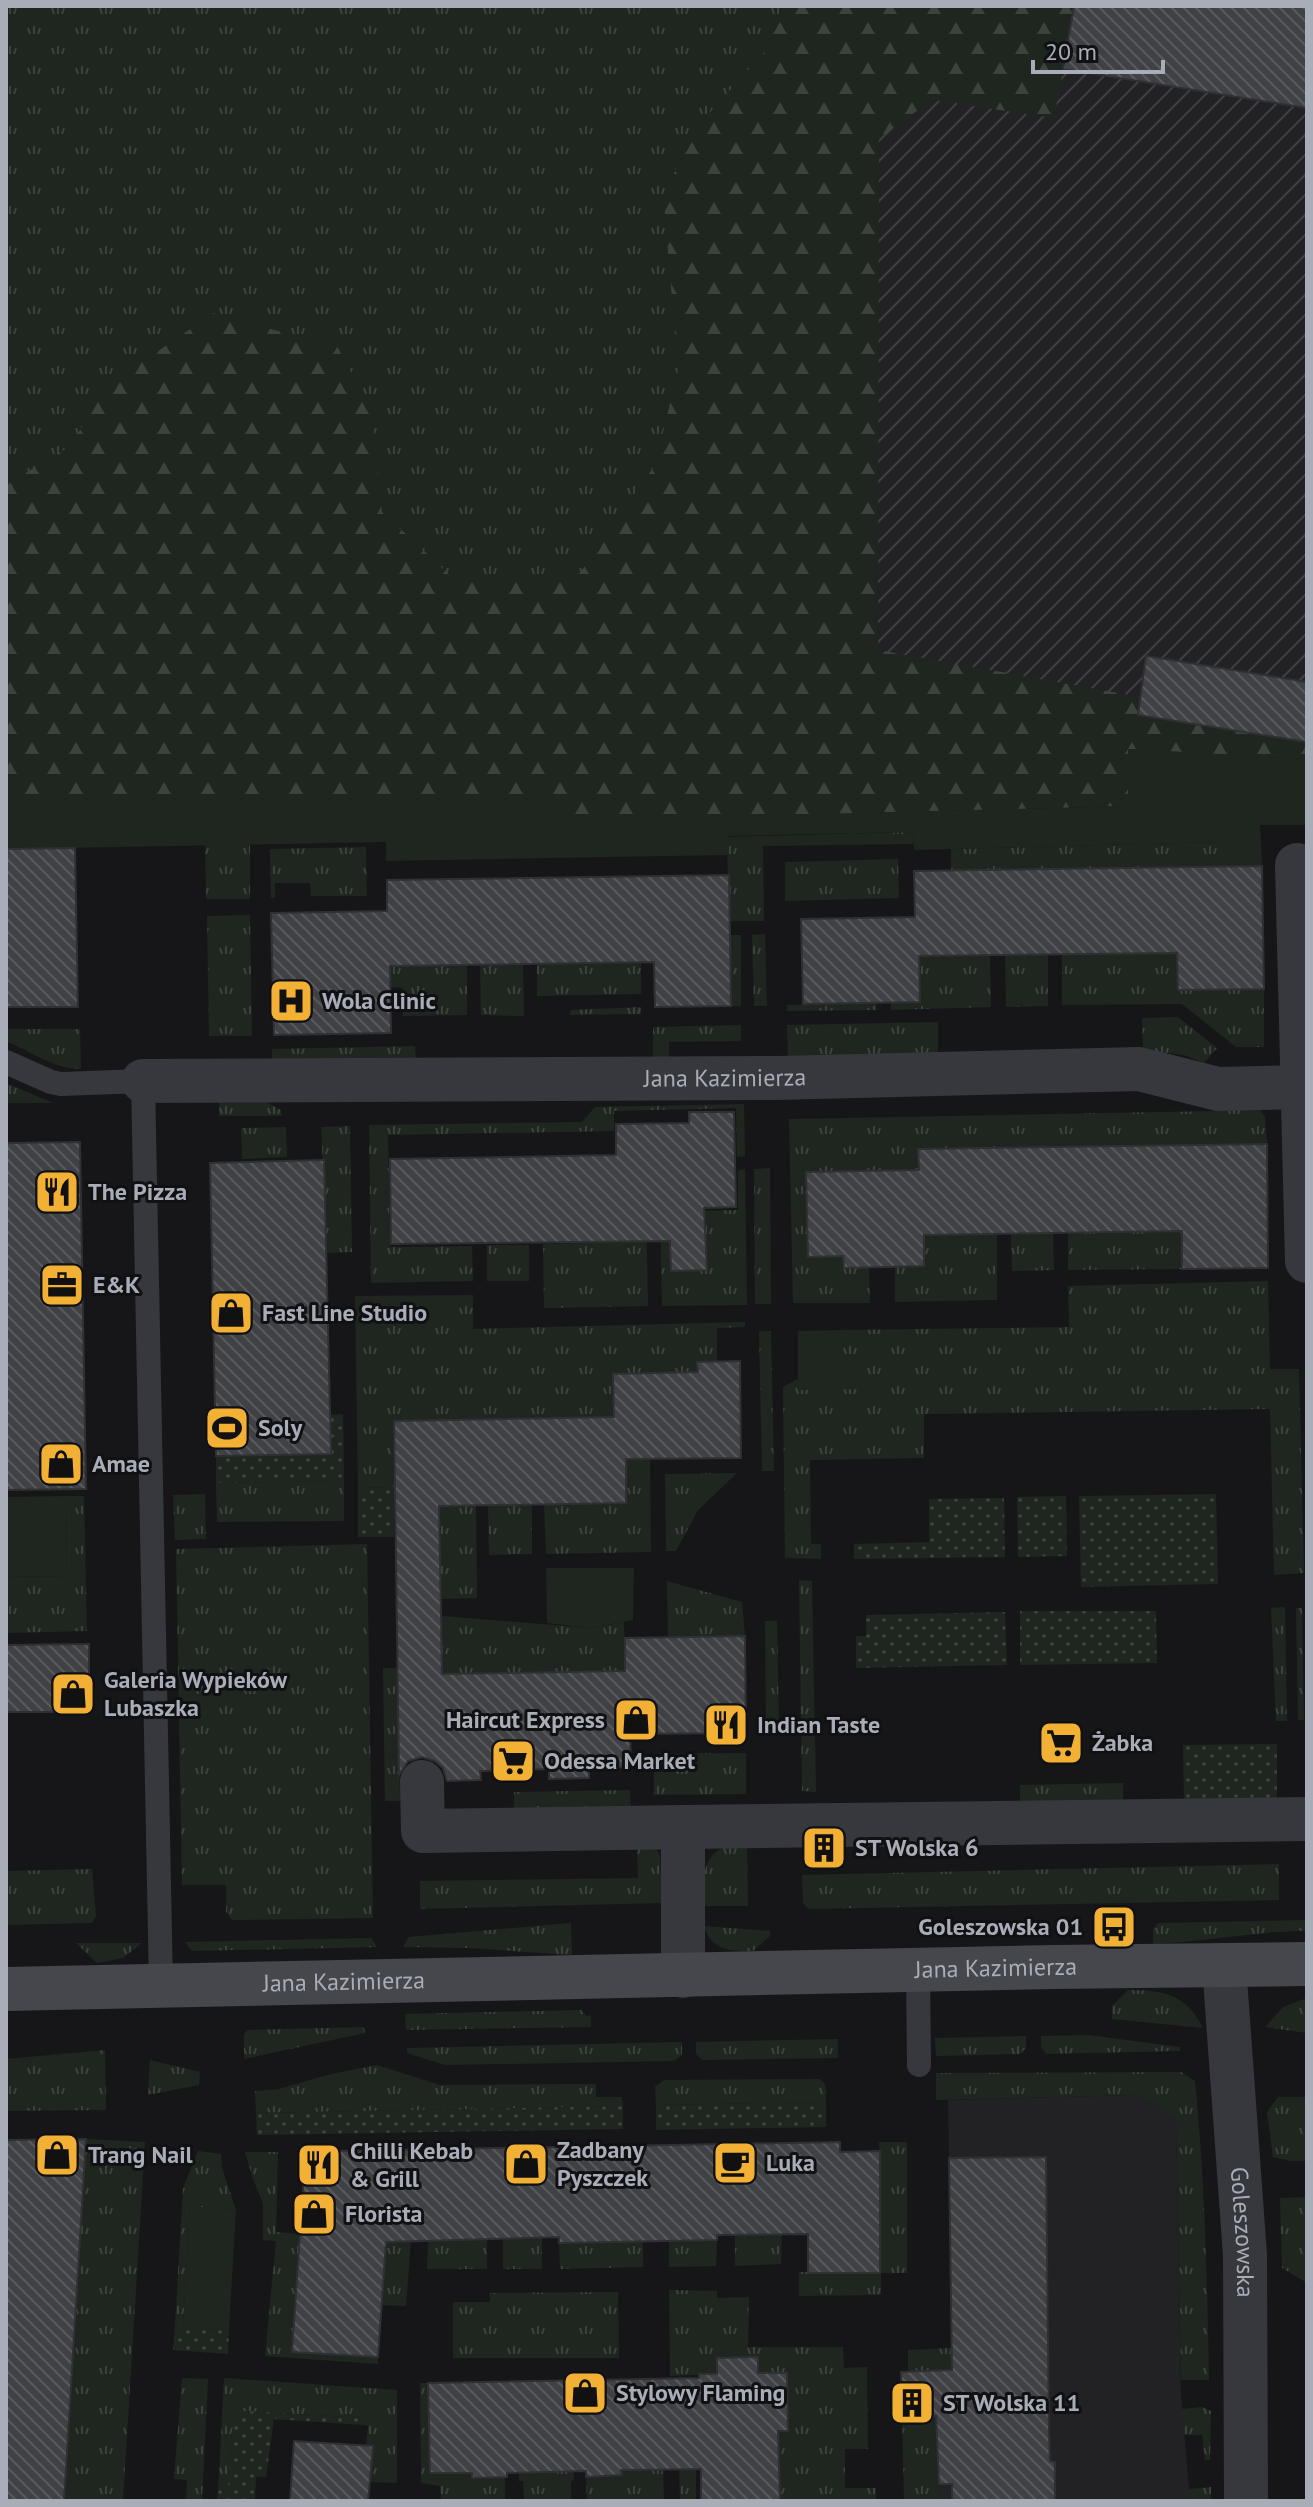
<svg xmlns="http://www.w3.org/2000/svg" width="1313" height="2507" font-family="'PT Sans',sans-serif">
  <defs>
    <pattern id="industrial-furrows" width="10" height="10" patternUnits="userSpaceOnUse" patternTransform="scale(2)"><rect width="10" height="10" fill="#222225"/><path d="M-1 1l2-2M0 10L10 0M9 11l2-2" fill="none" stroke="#3f3f43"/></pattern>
    <pattern id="grass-tufts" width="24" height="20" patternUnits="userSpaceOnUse" patternTransform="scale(2)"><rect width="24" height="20" fill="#1e261f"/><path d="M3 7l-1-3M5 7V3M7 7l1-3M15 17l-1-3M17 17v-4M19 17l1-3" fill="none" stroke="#3c433d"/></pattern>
    <pattern id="forest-firs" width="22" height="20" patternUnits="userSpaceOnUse" patternTransform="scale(2)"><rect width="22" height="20" fill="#1e261f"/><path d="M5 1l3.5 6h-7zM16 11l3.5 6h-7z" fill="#3c433d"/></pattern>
    <pattern id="garden-dots" width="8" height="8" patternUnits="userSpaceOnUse" patternTransform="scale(2)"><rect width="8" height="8" fill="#1e261f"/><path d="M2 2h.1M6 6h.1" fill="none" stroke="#3c433d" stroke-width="1.8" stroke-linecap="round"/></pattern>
    <pattern id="building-back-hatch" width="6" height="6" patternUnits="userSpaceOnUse" patternTransform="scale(2)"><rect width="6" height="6" fill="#404145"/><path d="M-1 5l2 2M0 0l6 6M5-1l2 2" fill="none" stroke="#595a5e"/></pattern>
  </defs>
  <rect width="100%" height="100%" fill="#161618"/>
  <!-- built -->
  <path fill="#222225" d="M1137 2095 1176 2119 1181 2395 1190 2501H940L937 2423 953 2421 948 2100Z"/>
  <!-- industrial -->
  <path fill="url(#industrial-furrows)" d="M1307 6V759L864 735 848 88Z"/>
  <!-- grass -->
  <path fill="url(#grass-tufts)" d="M6 6H971L848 88 864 735 1129 806 142 799 141 796H6Z
    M913 832 914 844 763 846 764 921H729L727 837Z
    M1220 842V866L951 871V849Z
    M205 844H250V899H206Z
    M366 847 367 896H311L310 883H275V898H271L270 849Z
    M898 859 899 898 785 901V862Z
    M250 915 252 1036H209L207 916Z
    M765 934 767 1006H754L752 935Z
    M729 935H741V1006H731Z
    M1177 953 1178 990 1264 989V1047H1236L1182 1004 1062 1005V955Z
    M1005 955H1048V1006L1006 1007Z
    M990 956 991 1007 891 1010V1003L919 1002V957Z
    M641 962V994L537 996V963Z
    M467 964V1015L403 1016V988L390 987V966Z
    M523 964 524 1016 481 1015 480 965Z
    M876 1003 877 1010 787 1011V1005Z
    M641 1007V1014L570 1015 571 1010Z
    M1178 1017 1217 1048 1204 1063 1184 1055 1143 1050 1142 1018Z
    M938 1022V1054L788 1056 787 1025Z
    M741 1025V1041L669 1042V1057L653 1058V1027Z
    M80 1029 81 1069C54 1069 30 1051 6 1041V1029Z
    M415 1046 416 1060 272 1062V1049Z
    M6 1083 53 1103H6Z
    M219 1102H266L281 1110 282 1116H219Z
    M744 1104 745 1156 737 1157 736 1108 614 1111V1131L388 1135 390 1247 472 1246 473 1281 371 1283 369 1125 582 1122 595 1107Z
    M1219 1107H1258L1265 1117 1267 1144 918 1150 919 1170 807 1172 808 1256H843L844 1268H869L870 1303H793L789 1119 1216 1111Z
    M350 1126 352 1252 327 1253 321 1127Z
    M286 1127 287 1157 242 1159 241 1128Z
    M770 1168 771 1304H755L754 1169Z
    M745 1169 747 1305 662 1306 660 1212 738 1210V1170Z
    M625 1212H646L648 1306 544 1308 543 1244 625 1242Z
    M1182 1231V1269L1068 1270V1233Z
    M997 1234V1300L895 1302V1267L924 1266V1235Z
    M1011 1234H1053L1054 1270 1012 1271Z
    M487 1245H529V1281H487Z
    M1268 1281 1270 1369H1299L1304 1573 1274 1575 1270 1409 924 1414V1458L810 1460 811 1544H821V1559L785 1558 783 1387 798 1379V1389H858L840 1370V1330L1069 1327 1068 1286Z
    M473 1295V1329L745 1322V1327L717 1328V1361L698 1362V1372L613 1374 614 1417 393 1421 394 1487 358 1488 355 1296Z
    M759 1331H771L774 1471H762Z
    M650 1459 651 1552 546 1554 544 1504 626 1503V1460Z
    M737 1473 698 1510 676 1551H666L665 1474Z
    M344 1481V1521L217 1522 216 1483Z
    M205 1494 206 1539 175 1540 173 1495Z
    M66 1496H84L87 1631 6 1633V1577L67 1576Z
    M532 1504V1554L489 1555 488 1505Z
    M439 1506H476L477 1598 441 1599Z
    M367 1544 373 1918 232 1920 226 1912V1885H182L176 1549Z
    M799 1580 812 1581V1583L816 1792 802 1791Z
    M667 1581 742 1602 745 1636 668 1637Z
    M1285 1607 1287 1721H1276L1271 1608Z
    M1296 1608H1302L1304 1720H1298Z
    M442 1616 591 1628 624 1622 625 1671 442 1674Z
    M765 1621H777L779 1730 766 1731Z
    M383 1668H397L400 1801H385Z
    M746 1753V1794L654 1795V1754Z
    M1123 1783V1801L1020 1803V1785Z
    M630 1790 631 1810 514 1811V1792Z
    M747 1840 748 1906H704C702 1866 704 1848 747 1840Z
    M637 1843 656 1848 660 1856 662 1903 420 1909V1881L638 1878Z
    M1279 1864V1900L809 1909 803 1903 802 1875Z
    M92 1869 96 1916 92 1923 6 1925V1871Z
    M1307 1920V1931C1255 1931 1205 1942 1153 1944V1929L1158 1923Z
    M571 1923 572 1955 469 1948 403 1947 409 1937Z
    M704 1926 770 1931V1936L753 1951C731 1951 711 1951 704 1926Z
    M371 1938 377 1947 192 1951 185 1942Z
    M76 1943H142L123 1958 97 1963Z
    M1128 1990C1163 1990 1186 1994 1203 2028L1112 2019V2006Z
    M1307 1998V2033L1265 2027 1283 2007Z
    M581 2010 587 2016 591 2015V2027L406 2030 405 2014Z
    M364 2027 365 2033 244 2059V2034L248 2030Z
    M1088 2035 1180 2047V2051L1046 2054 1041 2047V2036Z
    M1026 2036V2048L1020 2054 936 2056 935 2038Z
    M838 2039V2058L702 2060 696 2054V2042Z
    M682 2042V2055L674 2061 445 2065 407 2053V2048Z
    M105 2050 106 2110 6 2111V2059Z
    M150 2060 200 2072 199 2085 148 2095Z
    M377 2065 440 2085 596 2084V2097H622L623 2106 256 2113 255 2091 279 2089 331 2074Z
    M1181 2072 1195 2081C1205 2181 1207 2280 1209 2380H1181L1176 2119 1137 2095 936 2100V2073Z
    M820 2079 825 2084 826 2102 656 2105 655 2087 664 2080Z
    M1278 2097H1307V2161H1290L1273 2157 1267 2112Z
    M86 2139 145 2142 123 2501H64Z
    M879 2142H907V2273H881V2295L799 2296V2272H880Z
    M198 2151 221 2154 222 2168 236 2210 190 2207 183 2326 175 2325 183 2188Z
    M245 2152H278L276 2232 300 2234 293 2351 378 2357V2364L265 2356 276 2241 263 2240V2203L253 2179Z
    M1307 2197V2283L1282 2268 1280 2198Z
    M782 2223 781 2264 735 2266V2235Z
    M503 2238H542V2269H503Z
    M487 2239V2269H427L428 2240Z
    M386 2240H411L406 2306 382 2305Z
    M717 2240 716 2266 669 2267V2241Z
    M643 2241V2267L560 2269 559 2243Z
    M669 2290 717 2291V2298L749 2297 748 2347H843L844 2368 867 2367 868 2449H845V2488H876V2501H780L778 2431 788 2430 787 2373H758L757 2357 717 2358V2374L670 2376Z
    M618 2292 619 2358H453V2302H490V2293Z
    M951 2348 953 2422 937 2423 940 2501H904L902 2416 923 2415 908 2372V2350Z
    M182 2378 208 2379 202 2501H186L187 2480 174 2479Z
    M224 2378 397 2390V2483L369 2482 366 2446 368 2426 363 2425V2418L244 2411 232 2431 228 2491 218 2490Z
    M420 2383H428L430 2473H472V2478H505V2501H441L440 2486 421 2483Z
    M1202 2407 1211 2411 1210 2460H1205L1202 2435H1184L1182 2409Z
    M679 2463H696V2501H680Z
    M621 2470H663L664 2501H587L586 2477 621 2475Z
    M574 2471V2480L571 2481V2501H524L523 2481H519V2473Z
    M1211 2487V2501H1190L1189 2489Z"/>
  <!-- forest -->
  <path fill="url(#forest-firs)" d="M783 6H1074L1054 118 932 100 879 138 878 650 1141 697 1138 715 1307 742V759L1128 749 1129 806 552 822V795L142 799 141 796H6V485L70 446 108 385 214 313 338 348 372 411 382 512 451 576 577 577 655 465 678 371 664 203 678 162 704 119 767 49Z"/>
  <!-- park -->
  <path fill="#1e261f" d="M1128 749 1307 759V825H1260L1262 866H1220V842L914 850 913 832 728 836V855L386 861V842L6 849V796H142V799L552 795 553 821 1128 806Z
    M840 1330V1370L859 1389 798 1390V1331Z
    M66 1496 67 1576 6 1577V1497Z
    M546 1568H634L633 1620 591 1628 547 1623Z
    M190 2206 236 2210 229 2330 183 2326Z"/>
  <!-- garden -->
  <path fill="url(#garden-dots)" d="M343 1414 344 1481 216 1483V1456L330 1454V1415Z
    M394 1487V1537H358V1488Z
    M1216 1494 1218 1584 1081 1587 1079 1496Z
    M1066 1496 1067 1556 1018 1557 1017 1497Z
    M1004 1498 1005 1557 854 1559V1544L929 1542V1499Z
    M1020 1611H1156L1157 1663 1020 1665Z
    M1005 1612 1007 1665 856 1668V1636H866V1615Z
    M1277 1744V1799H1184L1183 1745Z
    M826 2102V2127L656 2130V2105Z
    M623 2106V2129L257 2135 256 2113Z
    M175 2325 229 2330 228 2354 173 2350Z
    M244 2411 363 2418V2425L274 2419 266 2477H256L255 2501H217L218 2490 228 2491 232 2430Z"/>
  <!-- building -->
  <path fill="url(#building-back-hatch)" stroke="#303034" stroke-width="2" d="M1074 6H1307V108L1063 69Z
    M1146 656 1307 682V742L1138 715Z
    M75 848 78 1007H6V849Z
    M1262 866 1264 989 1178 990 1177 953 919 956 920 1002 803 1004 801 919 915 917 914 871Z
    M729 875 731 1006 655 1007 654 962 390 966 391 1033 274 1035 271 913 387 911V880Z
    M689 1112H734L736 1207 704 1208 707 1270 671 1271 670 1241 391 1244 390 1159 616 1155V1124L689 1123Z
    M80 1142 86 1489 6 1490V1143Z
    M1267 1144 1268 1268 1182 1269V1231L924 1235V1266L844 1268 843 1256 808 1257 806 1172 919 1170 918 1149Z
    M324 1160 331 1454 216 1456 210 1163Z
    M740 1361 741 1458 626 1459V1503L439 1506 442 1674 625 1671V1638L745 1636 746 1733 630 1734 631 1767 589 1769V1778L549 1779V1769L480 1771 481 1780 447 1781 443 1768 435 1761 422 1757 408 1761 399 1775 394 1421 614 1417 613 1374 698 1372 697 1362Z
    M89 1644V1712H6V1645Z
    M86 2139 64 2501H6V2140Z
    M840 2142V2152L880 2151V2273H808V2234L717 2235V2240L559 2243V2237L386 2242 378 2357 292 2352 305 2161 333 2160V2151Z
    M1046 2157 1049 2432 1050 2461 1055 2462V2501H952V2484H939L936 2416H902L901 2372 952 2370 949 2158Z
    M758 2357V2373H787L788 2431H778L780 2501H701V2469L621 2470 622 2475 586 2477V2471L507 2473V2477L472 2478V2473H430L428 2383 699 2378V2374H717V2358Z
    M294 2441 373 2446 368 2501H290Z"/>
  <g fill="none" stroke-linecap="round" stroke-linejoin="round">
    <!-- lane -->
    <path stroke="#37383d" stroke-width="24" d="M6 1062 51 1082 61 1084 143 1081 161 1985
      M918 1970 919 2065"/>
    <!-- street -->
    <g stroke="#37383d" stroke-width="44">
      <path d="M1297 865 1307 1261"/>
      <path id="s1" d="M143 1081 776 1078 1139 1069 1218 1089 1303 1087"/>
      <path d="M422 1782 423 1831 683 1827"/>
      <path id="s2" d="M1224 1965 1245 2255 1246 2501"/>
      <path d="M683 1976V1827L1307 1819"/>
    </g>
    <!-- secondary -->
    <path stroke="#45474d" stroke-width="44" id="s3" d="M6 1989 1053 1967 1307 1964"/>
  </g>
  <!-- icons -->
  <defs>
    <g id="hospital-square" transform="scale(2.3)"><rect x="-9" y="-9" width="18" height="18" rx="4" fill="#f2b134" stroke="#111113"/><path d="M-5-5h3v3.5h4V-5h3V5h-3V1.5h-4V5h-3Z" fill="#111"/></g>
    <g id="restaurant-square" transform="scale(2.3)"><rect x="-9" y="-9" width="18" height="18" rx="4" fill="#f2b134" stroke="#111113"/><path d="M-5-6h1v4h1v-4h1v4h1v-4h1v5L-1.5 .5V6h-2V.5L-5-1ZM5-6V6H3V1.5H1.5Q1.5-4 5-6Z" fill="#111"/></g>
    <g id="office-square" transform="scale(2.3)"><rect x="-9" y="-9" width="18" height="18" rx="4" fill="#f2b134" stroke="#111113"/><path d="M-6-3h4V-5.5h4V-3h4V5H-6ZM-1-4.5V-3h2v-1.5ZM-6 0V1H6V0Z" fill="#111"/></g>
    <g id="shop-square" transform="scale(2.3)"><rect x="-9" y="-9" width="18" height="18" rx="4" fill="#f2b134" stroke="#111113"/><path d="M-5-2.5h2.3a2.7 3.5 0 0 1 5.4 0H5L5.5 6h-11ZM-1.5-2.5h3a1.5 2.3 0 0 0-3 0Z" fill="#111"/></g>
    <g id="stadium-square" transform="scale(2.3)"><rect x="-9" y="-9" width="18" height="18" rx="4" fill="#f2b134" stroke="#111113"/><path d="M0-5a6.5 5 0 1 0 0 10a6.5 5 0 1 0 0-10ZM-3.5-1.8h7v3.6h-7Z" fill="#111"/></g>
    <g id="supermarket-square" transform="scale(2.3)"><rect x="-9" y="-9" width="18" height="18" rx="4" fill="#f2b134" stroke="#111113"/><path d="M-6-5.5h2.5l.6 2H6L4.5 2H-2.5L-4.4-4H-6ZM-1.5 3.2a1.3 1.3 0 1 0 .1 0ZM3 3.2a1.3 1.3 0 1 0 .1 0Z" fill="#111"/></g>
    <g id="building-square" transform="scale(2.3)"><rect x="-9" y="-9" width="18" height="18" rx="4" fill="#f2b134" stroke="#111113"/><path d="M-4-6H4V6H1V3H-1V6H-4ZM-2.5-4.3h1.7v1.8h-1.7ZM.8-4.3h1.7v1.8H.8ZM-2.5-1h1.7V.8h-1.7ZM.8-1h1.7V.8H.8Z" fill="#111"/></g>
    <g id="bus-square" transform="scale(2.3)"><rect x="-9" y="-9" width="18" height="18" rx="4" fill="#f2b134" stroke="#111113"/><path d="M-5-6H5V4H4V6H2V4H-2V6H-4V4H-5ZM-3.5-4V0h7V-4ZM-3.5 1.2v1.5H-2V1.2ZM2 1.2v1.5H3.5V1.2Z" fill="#111"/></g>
    <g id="cafe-square" transform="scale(2.3)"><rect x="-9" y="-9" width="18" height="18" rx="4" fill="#f2b134" stroke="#111113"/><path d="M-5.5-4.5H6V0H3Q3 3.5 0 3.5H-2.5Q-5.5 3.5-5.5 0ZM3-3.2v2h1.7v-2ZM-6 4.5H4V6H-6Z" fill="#111"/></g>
  </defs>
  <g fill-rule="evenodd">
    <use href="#hospital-square" x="291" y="1001"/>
    <use href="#restaurant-square" x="57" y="1192"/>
    <use href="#office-square" x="62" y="1285"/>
    <use href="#shop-square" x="231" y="1313"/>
    <use href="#stadium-square" x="227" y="1428"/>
    <use href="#shop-square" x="61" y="1464"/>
    <use href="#shop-square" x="73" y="1694"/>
    <use href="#shop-square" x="636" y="1720"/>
    <use href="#restaurant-square" x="726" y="1725"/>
    <use href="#supermarket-square" x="1061" y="1743"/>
    <use href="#supermarket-square" x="513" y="1761"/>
    <use href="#building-square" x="824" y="1848"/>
    <use href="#bus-square" x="1114" y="1927"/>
    <use href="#shop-square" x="57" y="2155"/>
    <use href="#cafe-square" x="735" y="2163"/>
    <use href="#shop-square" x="526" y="2164"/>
    <use href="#restaurant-square" x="319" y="2165"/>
    <use href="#shop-square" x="314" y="2214"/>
    <use href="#shop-square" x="585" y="2393"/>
    <use href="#building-square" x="912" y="2403"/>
  </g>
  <g text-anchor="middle" stroke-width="6" stroke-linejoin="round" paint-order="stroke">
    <!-- poi labels -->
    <g font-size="24" font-weight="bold" fill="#a8adb8" stroke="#111113" text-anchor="start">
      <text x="322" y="1009">Wola Clinic</text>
      <text x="88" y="1200">The Pizza</text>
      <text x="93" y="1293">E&amp;K</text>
      <text x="262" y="1321">Fast Line Studio</text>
      <text x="258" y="1436">Soly</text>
      <text x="92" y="1472">Amae</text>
      <text x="104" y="1688">Galeria Wypieków<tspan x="104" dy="28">Lubaszka</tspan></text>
      <text x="605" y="1728" text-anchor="end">Haircut Express</text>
      <text x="757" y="1733">Indian Taste</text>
      <text x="1092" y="1751">Żabka</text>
      <text x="544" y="1769">Odessa Market</text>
      <text x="855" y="1856">ST Wolska 6</text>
      <text x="1083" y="1935" text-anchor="end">Goleszowska 01</text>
      <text x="557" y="2158">Zadbany<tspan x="557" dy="28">Pyszczek</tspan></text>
      <text x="350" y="2159">Chilli Kebab<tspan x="350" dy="28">&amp; Grill</tspan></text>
      <text x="88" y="2163">Trang Nail</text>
      <text x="766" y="2171">Luka</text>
      <text x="345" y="2222">Florista</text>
      <text x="616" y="2401">Stylowy Flaming</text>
      <text x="943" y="2411">ST Wolska 11</text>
    </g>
    <!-- street labels -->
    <g font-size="24" fill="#a8adb8" stroke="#111113">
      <text dy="8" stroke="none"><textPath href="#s1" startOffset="582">Jana Kazimierza</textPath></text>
      <text dy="8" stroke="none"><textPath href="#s3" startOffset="990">Jana Kazimierza</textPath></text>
      <text dy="8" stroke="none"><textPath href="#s3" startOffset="338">Jana Kazimierza</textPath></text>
      <text dy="8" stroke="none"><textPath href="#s2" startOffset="268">Goleszowska</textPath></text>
    </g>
  </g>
  <!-- border -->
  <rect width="1313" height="2507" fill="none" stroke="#a8adb8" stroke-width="16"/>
  <!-- scale -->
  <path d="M1033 60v12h130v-12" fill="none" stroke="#a8adb8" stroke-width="4"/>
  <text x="1045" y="60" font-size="24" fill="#a8adb8" stroke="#111113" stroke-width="6" paint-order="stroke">20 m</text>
</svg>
